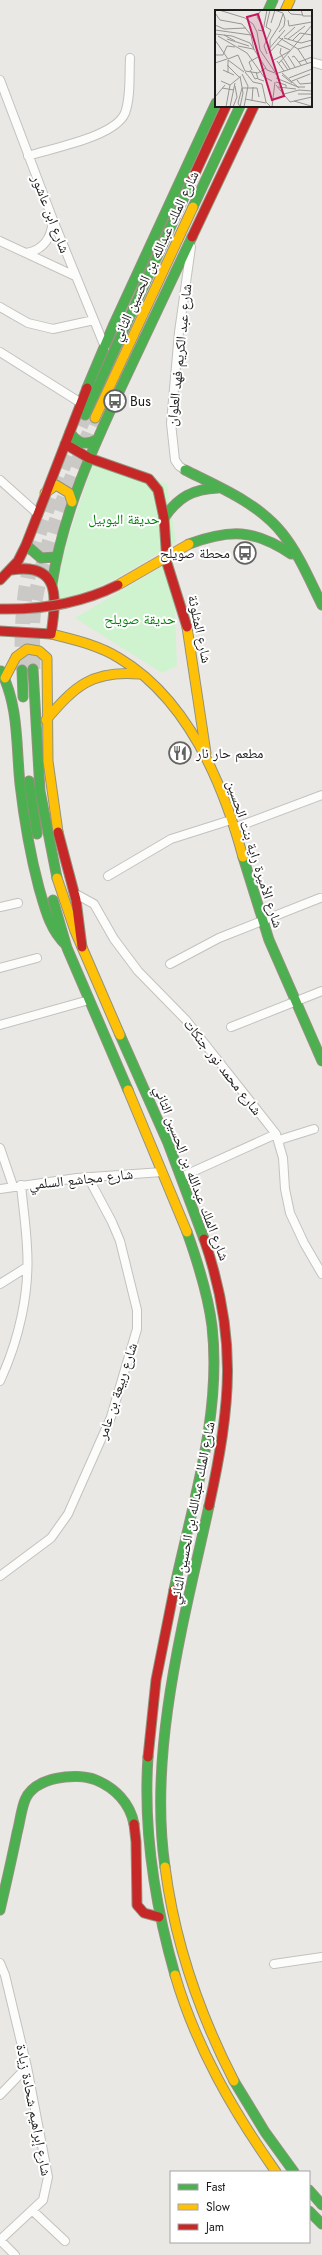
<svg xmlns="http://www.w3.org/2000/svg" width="322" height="2255" font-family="Jost,'Noto Naskh Arabic',sans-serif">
  <rect width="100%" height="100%" fill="#eae8e4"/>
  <!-- park -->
  <path fill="#cff3cf" d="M99 459 167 484 176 542C138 566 103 590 59 599L57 571 92 466Z
    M173 560 177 666 162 673 75 618Z"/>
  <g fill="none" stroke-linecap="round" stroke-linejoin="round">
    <!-- highway-tunnel -->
    <path stroke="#cbc9c6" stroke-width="15" stroke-dasharray="15 8" stroke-linecap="butt" d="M33 669C33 647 31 623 35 601 46 538 72 478 95 418
      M22 670C22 642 22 615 26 588 36 529 62 469 85 415"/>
    <!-- street casing -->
    <g stroke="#c2c2c0" stroke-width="10">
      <path id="street" d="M311 62 322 65
        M0 80 53 220 105 347
        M28 156C52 148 115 137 125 113 131 97 129 75 130 58
        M0 241 75 276
        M26 253C44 250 51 238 53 221
        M0 307 28 323 53 329 94 320
        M0 352 81 403
        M185 470 179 466 175 460 171 423 179 332 191 247
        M0 480 38 514
        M234 828 322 795
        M108 876 171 839 231 820
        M74 893 94 904 114 939 138 971 186 1020 276 1134 283 1158 285 1189 290 1213 304 1243 322 1274
        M0 907 18 903
        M170 964 219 938 320 898
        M0 968 37 958
        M0 1025 89 1000
        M231 1027 322 991
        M279 1140 314 1129
        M0 1148 13 1186
        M181 1177 276 1134
        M0 1189 77 1178 162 1172
        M0 1284 27 1267
        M0 1381C19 1340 30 1292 27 1247 26 1226 23 1206 21 1185
        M0 1576 51 1538 68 1514 111 1417 137 1329V1310L120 1241 112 1222 88 1177
        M0 1963 5 1975 27 2067 48 2177 43 2200 0 2240
        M274 1964 322 1957
        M0 2095 27 2067
        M33 2211 65 2241
        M0 2240 15 2255"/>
    </g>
    <!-- fast casing -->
    <g stroke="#92937c" stroke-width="11">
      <path id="fast" d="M268 11 273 0
        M193 207 240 106
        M87 388 114 324 216 103
        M85 415 192 180
        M70 432C76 443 85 446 96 440
        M185 470C219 487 258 503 282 533 299 554 310 581 322 605
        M164 518C178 497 193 489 218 488
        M189 544C230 529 254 529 291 554
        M26 545 41 558 56 557
        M52 584C63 512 94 445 125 379 147 332 170 284 192 237
        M33 669 40 791 57 878
        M22 670 23 697
        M1 671C19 707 16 745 20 784 24 819 30 854 39 888 45 909 50 930 66 945
        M29 781 37 834
        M243 857 269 940 322 1061
        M53 900 67 948 128 1090
        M120 1035 168 1143 204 1239
        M174 1590C192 1504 222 1416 212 1326 208 1294 198 1263 187 1232
        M148 1757C143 1831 155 1905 175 1975
        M165 1867C148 1750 184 1620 209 1506
        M0 1910C6 1884 12 1858 17 1833 20 1822 21 1810 25 1800 34 1777 76 1772 96 1780 115 1788 130 1803 134 1824
        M234 2081 265 2132 294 2172
        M309 2190 322 2205
        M309 2211 322 2224"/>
    </g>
    <!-- slow casing -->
    <g stroke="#92937c" stroke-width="11">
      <path id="slow" d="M285 11 290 0
        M95 418 193 207
        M45 493 56 485 69 493 72 502
        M187 627 206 753
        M51 634C75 640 98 645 119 658 188 699 223 783 243 857
        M5 678 16 657 27 649 39 651 47 658 48 761 58 832
        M46 720C75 686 92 670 139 674
        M57 878 75 931 120 1035
        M128 1090 187 1232
        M165 1867C175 1944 199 2013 234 2081
        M175 1975C196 2047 233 2111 276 2172"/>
    </g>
    <!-- jam casing -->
    <g stroke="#92937c" stroke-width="11">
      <path id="jam" d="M192 180 226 106
        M192 237 254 106
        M65 444 89 458 149 479 158 490 164 518 167 563 187 627
        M0 580 18 561 26 545 87 388
        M0 631 51 634C57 597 60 562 11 570
        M58 832 76 900 82 947
        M204 1239C238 1337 231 1406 209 1506
        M148 1757 156 1680 174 1590
        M134 1824 136 1842 137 1905 144 1913 159 1917"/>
    </g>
    <!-- street -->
    <use href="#street" stroke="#fcfcfb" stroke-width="8"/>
    <!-- fast -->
    <use href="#fast" stroke="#4caf50" stroke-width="9"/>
    <!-- slow -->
    <use href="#slow" stroke="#ffc107" stroke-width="9"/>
    <!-- jam -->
    <use href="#jam" stroke="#c62828" stroke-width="9"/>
    <!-- slow-bridge casing -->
    <g stroke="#a09580" stroke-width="11" stroke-linecap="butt">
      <path id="slow-bridge" d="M118 585 189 544"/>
    </g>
    <!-- jam-bridge casing -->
    <g stroke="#a09580" stroke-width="11" stroke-linecap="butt">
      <path id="jam-bridge" d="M0 609C42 610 80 604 118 585"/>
    </g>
    <!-- slow-bridge -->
    <use href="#slow-bridge" stroke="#ffc107" stroke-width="9"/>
    <!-- jam-bridge -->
    <use href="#jam-bridge" stroke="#c62828" stroke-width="9"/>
  </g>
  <!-- icons -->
  <defs>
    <g id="bus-ring" transform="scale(1.15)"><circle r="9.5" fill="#fff" stroke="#636361" stroke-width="1.5"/><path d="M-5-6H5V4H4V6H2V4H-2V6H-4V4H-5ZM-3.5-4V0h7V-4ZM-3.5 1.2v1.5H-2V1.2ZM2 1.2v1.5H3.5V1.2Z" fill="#636361"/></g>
    <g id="restaurant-ring" transform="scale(1.15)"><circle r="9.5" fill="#fff" stroke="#636361" stroke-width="1.5"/><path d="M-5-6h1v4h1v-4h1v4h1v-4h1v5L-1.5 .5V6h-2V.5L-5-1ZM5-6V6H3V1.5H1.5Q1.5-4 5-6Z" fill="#636361"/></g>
  </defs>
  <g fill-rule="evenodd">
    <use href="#bus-ring" x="115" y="401"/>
    <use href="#bus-ring" x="245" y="553"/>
    <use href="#restaurant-ring" x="180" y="753"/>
  </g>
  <g text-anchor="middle" stroke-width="4" stroke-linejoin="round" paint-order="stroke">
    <!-- street labels -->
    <g font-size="14" fill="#1b1b1b" stroke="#fff">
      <text transform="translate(51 214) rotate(69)" y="5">شارع ابن عاشور</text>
      <text transform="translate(155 256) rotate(-65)" y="5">شارع الملك عبدالله بن الحسين الثاني</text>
      <text transform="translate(179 355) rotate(-84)" y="5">شارع عبد الكريم فهد العلوان</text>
      <text transform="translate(200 629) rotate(78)" y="5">شارع المثلوثة</text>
      <text transform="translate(255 854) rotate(72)" y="5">شارع الأميرة راية بنت الحسين</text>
      <text transform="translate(223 1067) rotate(52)" y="5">شارع محمد نور جنكات</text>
      <text transform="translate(192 1173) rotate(69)" y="5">شارع الملك عبدالله بن الحسين الثاني</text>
      <text transform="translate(81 1179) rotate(-6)" y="5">شارع مجاشع السلمي</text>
      <text transform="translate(117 1391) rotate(-72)" y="5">شارع ربيعة بن عامر</text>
      <text transform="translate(192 1513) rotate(-79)" y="5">شارع الملك عبدالله بن الحسين الثاني</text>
      <text transform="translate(34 2110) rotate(79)" y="5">شارع إبراهيم شحادة زيادة</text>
    </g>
    <!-- poi labels -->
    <g font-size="14" fill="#1b1b1b" stroke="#fff" text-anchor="start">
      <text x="130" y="406">Bus</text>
      <text x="230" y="558" text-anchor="end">محطة صويلح</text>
      <text x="196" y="758">مطعم حار نار</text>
    </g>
    <!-- park labels -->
    <g font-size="14" fill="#057d0e" stroke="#fff">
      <text x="124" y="524">حديقة اليوبيل</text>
      <text x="140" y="624">حديقة صويلح</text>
    </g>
  </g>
  <!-- overview -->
  <g transform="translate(215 10)">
    <rect width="97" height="97" fill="#eae8e4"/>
    <path fill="none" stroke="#979694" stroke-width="1" d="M4 0 30 8 38 14 42 22 45 40 60 62M46 0 42 7 47 15M59 0 68 3 70 9 69 16 64 22M72 0 76 4 88 5M86 0 88 6H97M0 3 5 10 27 14 36 25 39 40M73 10 74 16 97 12M56 13 60 0M0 15 9 19 31 18M0 20 36 25M43 20 48 21 52 0M0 24 17 26 35 33 52 60 60 63M9 25 20 31M3 26 32 43 49 67 57 71M63 27 83 39 92 53M69 27 80 17M69 28 86 33 97 30M12 29 34 36M73 29 90 16M0 30 13 49M77 31 85 23 97 25M62 34 75 40M23 36 38 39M66 38 65 43 75 59M83 39 97 35 96 30M53 40 70 20M54 43 68 28M55 43V30L64 16 68 4M52 44 49 36 56 20 51 17 55 0M0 45H8L12 36 20 37M73 46 80 57M77 47 79 46 86 55M13 49 23 45 30 61M13 50 29 62M13 50V63M66 50 73 60M57 51 75 41 97 15M62 51 69 61M84 52 97 47M0 53 12 49M64 53 76 40M12 55 24 67M8 60 19 65M35 60 40 69 43 68M37 60 34 52 43 47M30 61 43 63 51 58M30 62 38 72 47 74 51 92 56 97M41 62 43 69 49 71M67 63 84 78M27 64 33 76 29 97M60 64 97 52M67 65 77 73M25 66 28 83 25 97M61 68 83 77H90M74 68 97 59M82 70 85 74 97 73M6 71 15 75 25 67M77 71 95 64M61 72 71 75V78M61 75 75 92 97 87M63 77 81 79M7 78 19 80M84 80 97 81M69 84 84 80M83 84H97M0 87 10 75M30 89 51 93M37 91 38 77M79 91 96 96M11 97 15 75M15 97 20 73M18 97 22 87 20 76M25 97 23 93 27 78H42L44 87M57 97 60 72"/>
    <path fill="#c2185b" fill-opacity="0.15" stroke="#c2185b" stroke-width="2" d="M43 4 69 86 57 90 32 7Z"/>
    <rect width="97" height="97" fill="none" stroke="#1b1b1b" stroke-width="2"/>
  </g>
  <!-- legend -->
  <rect x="170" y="2171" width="140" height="72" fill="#ffffff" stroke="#a4a4a4"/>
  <rect x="178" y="2184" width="20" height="6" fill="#4caf50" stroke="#a4a4a4"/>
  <text x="206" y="2191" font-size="12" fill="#1b1b1b">Fast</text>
  <rect x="178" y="2204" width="20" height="6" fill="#ffc107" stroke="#a4a4a4"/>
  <text x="206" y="2211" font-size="12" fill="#1b1b1b">Slow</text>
  <rect x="178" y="2224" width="20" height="6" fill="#c62828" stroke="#a4a4a4"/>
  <text x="206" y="2231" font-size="12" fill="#1b1b1b">Jam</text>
</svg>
